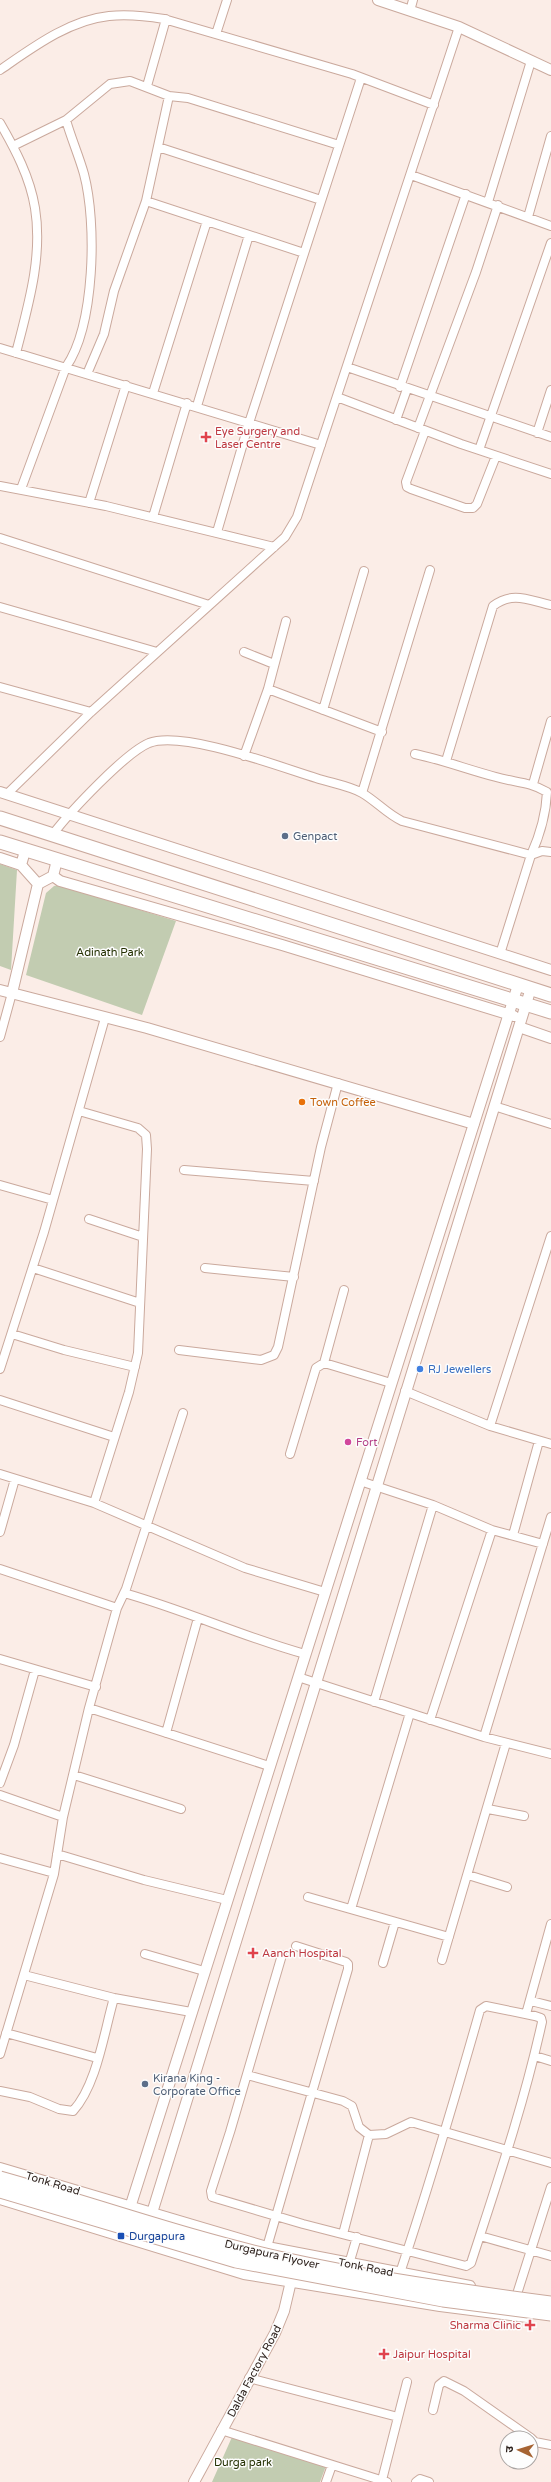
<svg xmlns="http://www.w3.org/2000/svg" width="551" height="2482" font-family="'Varela Round','Noto Sans Devanagari',sans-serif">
  <rect width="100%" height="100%" fill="#fbede7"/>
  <!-- green -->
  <path fill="#c2ccb1" d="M0 864 17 870 11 970 0 966Z
    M59 885 176 921 142 1015 26 975 46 893 54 886Z
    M232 2437 326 2466 320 2482H212Z"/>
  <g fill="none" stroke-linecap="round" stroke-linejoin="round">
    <!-- minor casing -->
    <g stroke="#caa99d" stroke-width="10">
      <path id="minor" d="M410 11 413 0
        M216 34 227 0
        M0 70C32 48 69 20 109 16 128 14 146 16 164 19L352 74 434 105
        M147 86 166 19
        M0 123C15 149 30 177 35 208 43 257 28 306 16 353
        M13 146 66 120 110 84 130 81 169 96 188 98 339 145
        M158 147 321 200
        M411 175 551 226
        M146 201 304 253
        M488 202 531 61
        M528 217 551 136
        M0 348 321 445
        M347 367 551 437
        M87 374 104 334 114 291 146 201 169 96
        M400 387 466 194
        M153 393 207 221
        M337 397 461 444 551 474
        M197 406 249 235
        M396 420 407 389
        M418 428 476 272 498 205
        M425 431 406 482 407 487 411 489 465 508H473L477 504 496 456
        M537 433 551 390
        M479 450 551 243
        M0 486 106 506 274 547
        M21 489 66 367C95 325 97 223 84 174 79 156 71 138 66 120
        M89 503 126 385
        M153 517 187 403
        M217 532 249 423 361 78
        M0 538 209 605
        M0 607 157 652
        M244 652 274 664
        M0 687 91 712
        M268 689 382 732
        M323 710 364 571
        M415 754C443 760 469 770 496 777 516 783 528 781 547 792 546 815 540 835 531 855
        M244 756 268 689 286 621
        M446 761 493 606C513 591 528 600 551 605
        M533 784 551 721
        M362 793 430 570
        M7 794 91 712 285 537 297 517 459 27
        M53 834C70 812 125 753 149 743 183 730 280 767 316 778 331 783 350 786 362 793 376 801 387 814 402 821L531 855 500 954
        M531 855 542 851 551 852
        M0 1037 12 993
        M494 1106 551 1124
        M79 1111 138 1128 146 1135 147 1149 138 1353 129 1392 94 1503
        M184 1170 314 1181
        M0 1185 53 1200
        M89 1219 143 1237
        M33 1268 140 1303
        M205 1268 294 1277
        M12 1334 64 1350 135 1367
        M179 1350 261 1360 274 1355 278 1347 321 1147 338 1083
        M324 1363 344 1290
        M0 1369 44 1232 105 1018
        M405 1391 490 1426 551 1444
        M0 1400 114 1437
        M490 1426 551 1236
        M290 1454 316 1368 324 1363 331 1365 391 1383
        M0 1474 94 1503 245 1568 325 1592
        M360 1481 433 1505 492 1530 543 1544
        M0 1532 15 1479
        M513 1535 539 1441
        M0 1569 117 1608
        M124 1593C185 1610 243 1637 305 1654
        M0 1659 96 1687
        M298 1677 484 1737 551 1754
        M374 1702 433 1505
        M89 1708 269 1766
        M430 1720 492 1530
        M166 1733 198 1618
        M484 1737 551 1517
        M74 1775 181 1809
        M0 1783 14 1745 35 1670
        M0 1795 63 1817 89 1708 117 1608 126 1589 183 1413
        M488 1809 524 1816
        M57 1854 144 1880 227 1900
        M0 1858 54 1873
        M468 1875 507 1887
        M308 1897 449 1937
        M351 1909 410 1713
        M145 1954 204 1971
        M282 1955 230 2132 211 2191 212 2197 303 2224 466 2266 471 2263C497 2183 524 2104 542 2022L541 2018 535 2016 486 2006 480 2010C455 2098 429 2186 400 2273
        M442 1960 506 1743
        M383 1963 395 1922
        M24 1975 114 1998 191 2012
        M531 2001 551 2006
        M526 2014 551 1924
        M6 2033 97 2058
        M0 2054 54 1874 63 1817
        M535 2056 551 2061
        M247 2075 343 2101 352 2106 359 2127 369 2135 386 2134 411 2122 551 2163
        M0 2091 30 2097 59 2109 73 2111C97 2085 104 2032 114 1998
        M343 2234 369 2135
        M480 2236 551 2256
        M267 2247 348 1969V1964L346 1962 296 1946
        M349 2264 357 2237
        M517 2294 551 2187
        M249 2378 398 2417
        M433 2410 439 2385 444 2381 464 2391 531 2438
        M221 2430 387 2482
        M531 2438 535 2442 551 2445
        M382 2480 407 2382
        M326 2482 332 2465
        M416 2482 420 2479 429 2482"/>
    </g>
    <!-- tertiary casing -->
    <g stroke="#caa99d" stroke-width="12">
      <path id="tertiary" d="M378 0 459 27 551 70
        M0 792 551 970
        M25 851 21 865 38 884
        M0 858 21 865
        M53 876 60 881 282 945 514 1016
        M0 990 147 1028 474 1124
        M12 993 38 884 53 876 57 860
        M519 1027 551 1038
        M0 2168 267 2247 470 2286
        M0 2199 244 2274 440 2306 527 2317
        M121 2236 518 985
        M143 2242 531 988
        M194 2482 275 2333 284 2311 292 2277"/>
    </g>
    <!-- primary casing -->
    <g stroke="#caa99d" stroke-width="15">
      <path id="primary" d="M0 818 551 995
        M0 842 551 1012"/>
    </g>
    <!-- minor -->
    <use href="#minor" stroke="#fff" stroke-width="8"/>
    <!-- tertiary -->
    <use href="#tertiary" stroke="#fff" stroke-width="10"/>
    <!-- primary -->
    <use href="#primary" stroke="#fff" stroke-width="13"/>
    <!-- primary-bridge casing -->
    <g stroke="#caa99d" stroke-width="15" stroke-linecap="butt">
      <path id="primary-bridge" d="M0 2178C93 2204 185 2237 279 2258 369 2278 460 2291 551 2303
        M0 2191 236 2261 443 2300 551 2314"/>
    </g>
    <!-- primary-bridge -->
    <use href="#primary-bridge" stroke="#fff" stroke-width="13"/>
  </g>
  <!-- markers -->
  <g fill="#e0444e" stroke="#fdfdfd" stroke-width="1.5">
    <path d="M204 431h4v4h4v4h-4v4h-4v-4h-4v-4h4z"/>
    <path d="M251 1947h4v4h4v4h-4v4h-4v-4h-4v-4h4z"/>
    <path d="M528 2319h4v4h4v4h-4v4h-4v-4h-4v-4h4z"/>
    <path d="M382 2348h4v4h4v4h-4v4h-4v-4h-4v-4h4z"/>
  </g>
  <g fill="#5c6f8a" stroke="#fdfdfd" stroke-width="1.5">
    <circle cx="285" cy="836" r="4"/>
    <circle cx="145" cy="2084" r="4"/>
  </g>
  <circle fill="#e8710a" stroke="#fdfdfd" stroke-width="1.5" cx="302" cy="1102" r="4"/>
  <circle fill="#3f7fe0" stroke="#fdfdfd" stroke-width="1.5" cx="420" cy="1369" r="4"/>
  <circle fill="#d1479c" stroke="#fdfdfd" stroke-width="1.5" cx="348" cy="1442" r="4"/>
  <rect fill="#1a4fb4" stroke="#fdfdfd" stroke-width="1.5" x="117" y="2232" width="8" height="8" rx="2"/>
  <g text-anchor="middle" stroke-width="3" stroke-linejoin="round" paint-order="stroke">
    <!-- health labels -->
    <g font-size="11" fill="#be3a42" stroke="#fdfdfd" text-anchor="start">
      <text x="215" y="435">Eye Surgery and<tspan x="215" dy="13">Laser Centre</tspan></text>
      <text x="262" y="1957">Aanch Hospital</text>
      <text x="521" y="2329" text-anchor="end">Sharma Clinic</text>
      <text x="393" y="2358">Jaipur Hospital</text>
    </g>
    <!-- service labels -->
    <g font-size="11" fill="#4e5e75" stroke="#fdfdfd" text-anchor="start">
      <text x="293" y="840">Genpact</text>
      <text x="153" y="2082">Kirana King -<tspan x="153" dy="13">Corporate Office</tspan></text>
    </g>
    <!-- park labels -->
    <g font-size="11" fill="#233001" stroke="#fdfdfd">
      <text x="110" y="956">Adinath Park</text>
      <text x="243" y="2466">Durga park</text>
    </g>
    <!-- food labels -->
    <g font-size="11" fill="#c56008" stroke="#fdfdfd" text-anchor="start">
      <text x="310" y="1106">Town Coffee</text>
    </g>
    <!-- shop labels -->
    <g font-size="11" fill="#366cbe" stroke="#fdfdfd" text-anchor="start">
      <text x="428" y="1373">RJ Jewellers</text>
    </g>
    <!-- hotel labels -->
    <g font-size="11" fill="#b23c85" stroke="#fdfdfd" text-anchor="start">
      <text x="356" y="1446">Fort</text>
    </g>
    <!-- street labels -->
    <g font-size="11" fill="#2a1e19" stroke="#fdfdfd">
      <text transform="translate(53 2183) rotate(17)" y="4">Tonk Road</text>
      <text transform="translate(272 2254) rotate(13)" y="4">Durgapura Flyover</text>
      <text transform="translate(366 2267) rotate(11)" y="4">Tonk Road</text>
      <text transform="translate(254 2371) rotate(-62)" y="4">Dalda Factory Road</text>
    </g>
    <!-- transit labels -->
    <g font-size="11" fill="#164399" stroke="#fdfdfd" text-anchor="start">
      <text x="129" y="2240">Durgapura</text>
    </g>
  </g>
  <!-- north arrow -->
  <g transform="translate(519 2450) rotate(274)"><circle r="19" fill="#fdfdfd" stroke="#a9a4a2"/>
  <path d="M0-3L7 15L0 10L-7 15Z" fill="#a66332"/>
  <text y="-6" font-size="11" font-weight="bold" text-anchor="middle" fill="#2a1e19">उ</text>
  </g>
</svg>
